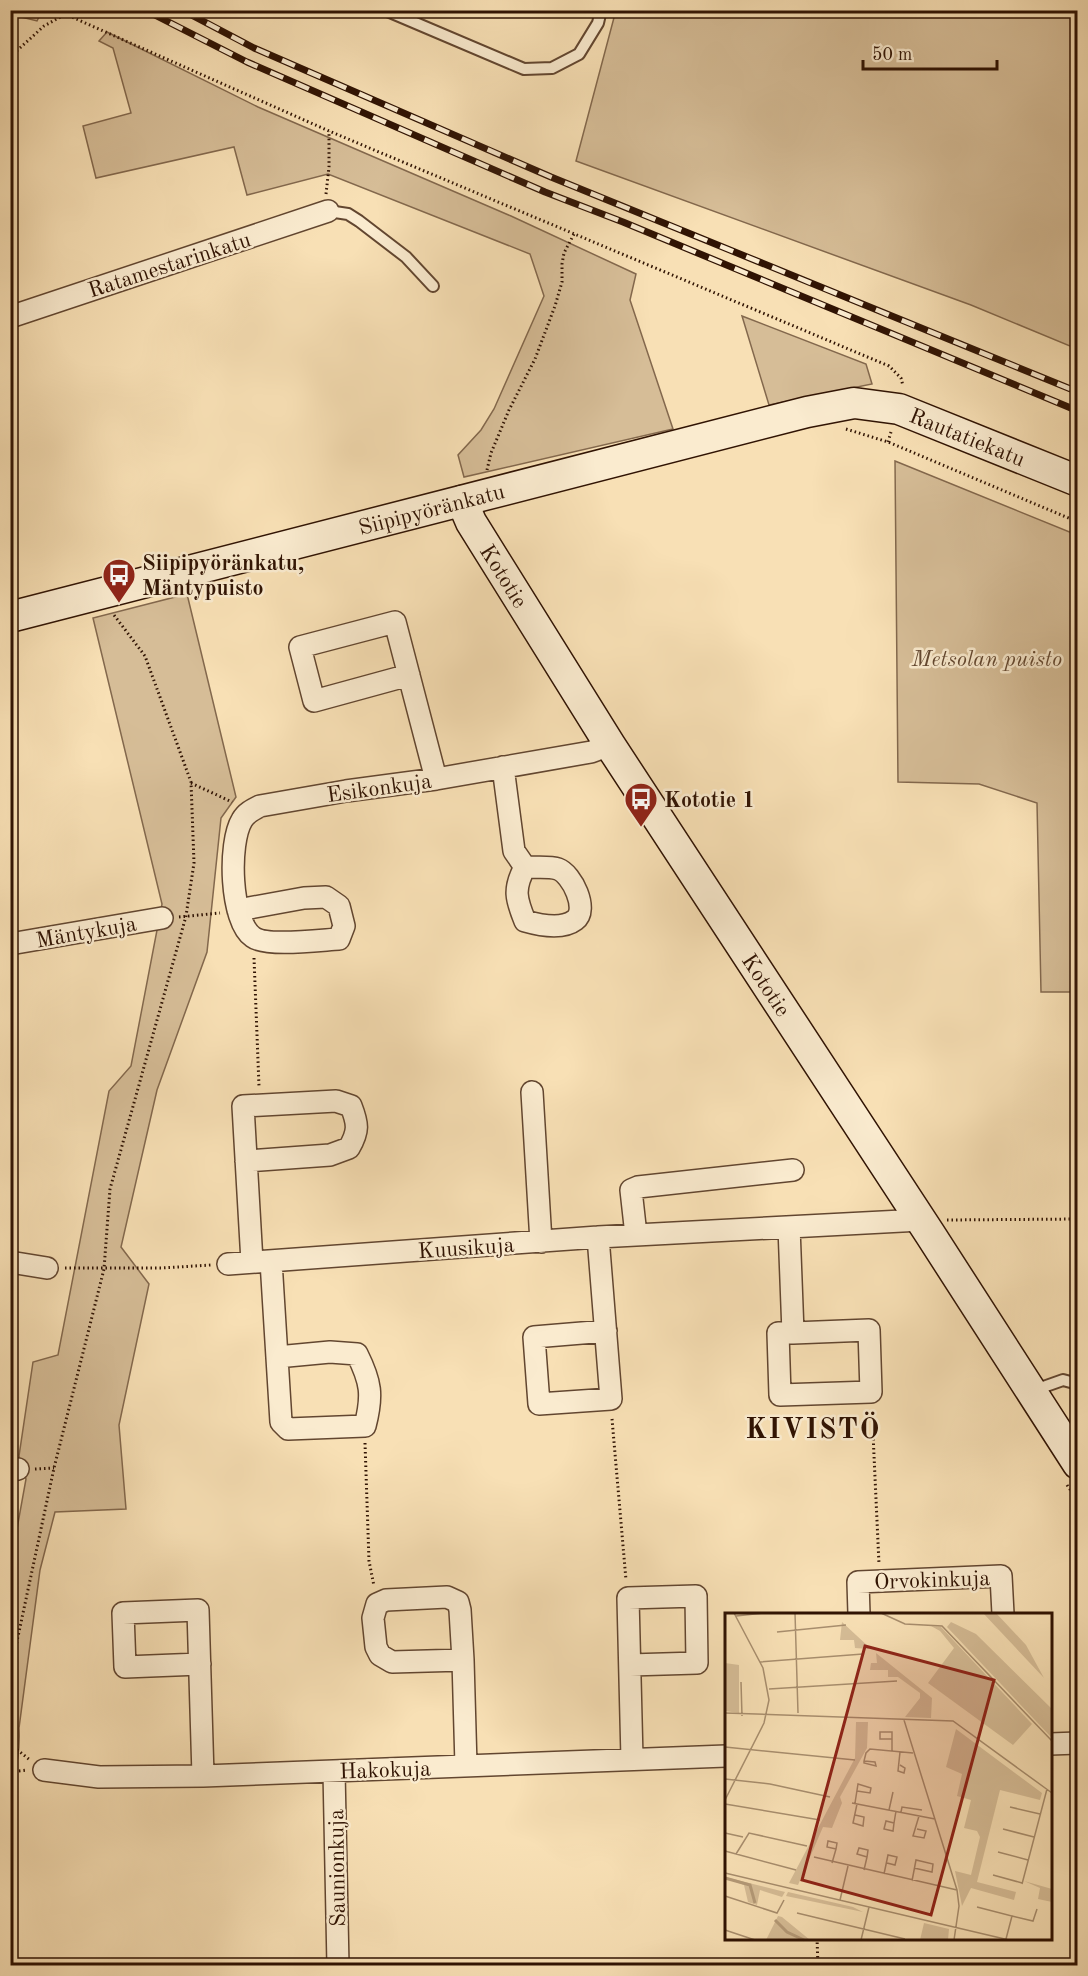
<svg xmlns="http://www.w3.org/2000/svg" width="1088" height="1976" font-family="'Old Standard TT',serif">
  <rect width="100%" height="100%" fill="#f8e0b5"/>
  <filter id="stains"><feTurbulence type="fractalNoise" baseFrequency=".00333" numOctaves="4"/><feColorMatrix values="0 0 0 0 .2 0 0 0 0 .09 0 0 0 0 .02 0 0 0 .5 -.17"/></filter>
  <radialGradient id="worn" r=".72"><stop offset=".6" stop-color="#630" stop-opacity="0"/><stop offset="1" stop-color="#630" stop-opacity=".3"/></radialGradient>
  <!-- green -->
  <path fill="#d6bd97" stroke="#83684d" stroke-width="1.5" d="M11 10H42V11L37 21 17 16 11 18Z
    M616 10 1077 12V349L971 305 576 161Z
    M107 32 258 107 511 216 636 274 630 300 673 429 464 477 458 455 481 430 494 409 544 296 530 254 328 174 247 195 234 147 96 178 83 126 131 113 113 48 99 41Z
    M742 316 866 364 872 384 769 405Z
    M895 461 1077 535V992H1041L1037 803 979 784 898 782Z
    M187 594 236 797 221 818 207 952 157 1090 121 1247 149 1284 119 1425 126 1509 55 1512 40 1570 19 1728C20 1749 18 1766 11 1785V1562L26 1479 19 1456 33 1362 58 1355 109 1091 131 1066 162 904 93 618Z"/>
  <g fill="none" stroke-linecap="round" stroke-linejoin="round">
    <!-- lane casing -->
    <g stroke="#624630" stroke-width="14">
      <path id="lane" d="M385 10 524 69 552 68 579 54 598 23 601 10
        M328 211 348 214 359 221 406 257 433 286
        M1032 1391 1063 1380 1078 1384"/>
    </g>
    <!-- street casing -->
    <g stroke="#624630" stroke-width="24">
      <path id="street" d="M10 317 328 211
        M409 675 314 701 300 647 395 622 436 779
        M503 767 514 851 525 867C513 889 516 899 525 921 539 925 562 930 575 920 589 910 572 874 558 869 549 866 535 868 525 867
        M238 910 304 898 326 897 339 906 344 926 339 939C321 940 266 947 253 937 230 921 228 843 242 820 246 813 252 810 260 806L346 791 436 779 591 752 610 745
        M10 944 162 918
        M532 1092 541 1242
        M246 1161 330 1155 349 1148C359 1131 358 1124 351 1106L336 1101 243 1106 252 1262
        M789 1227 793 1333H778L780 1395 871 1392 869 1330 793 1333
        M636 1235 631 1190 638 1187 793 1170
        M598 1237 611 1399 539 1404 534 1337 606 1331
        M271 1261 281 1422 288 1429 365 1426C373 1395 371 1382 357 1354L330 1352 277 1357
        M10 1262 47 1268
        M228 1264 598 1237 921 1220
        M10 1470 18 1469
        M859 1614 858 1582 1001 1576 1003 1614
        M463 1660 392 1662 380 1655 376 1647 373 1618 377 1604 386 1600 447 1597 458 1602 460 1610 463 1660 466 1766
        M200 1664 125 1667 123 1613 198 1610 203 1776
        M630 1665 697 1663 696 1596 628 1598 632 1759
        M1050 1744 1078 1743
        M44 1770 99 1777 203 1776 726 1756
        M334 1771 338 1966"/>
    </g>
    <!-- secondary casing -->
    <g stroke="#301303" stroke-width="33">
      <g id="secondary">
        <path id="s1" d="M462 501 471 522 610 745 930 1234 1078 1464"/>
        <path id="s2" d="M10 617 807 412 854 403 899 409 1078 481"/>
      </g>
    </g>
    <!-- path -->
    <path stroke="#301303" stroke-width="3" stroke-dasharray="1.5 3" stroke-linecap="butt" d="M56 10 329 131 889 366 901 378 903 386
      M10 57 44 26 64 15
      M326 194 329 167V131
      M846 429 888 442 1078 522
      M888 442 891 432
      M487 470 491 453 509 410 535 359 555 306 562 282V264L564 253 574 234
      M191 783 232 802
      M179 917 220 913
      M254 958 259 1086
      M947 1220 1078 1219
      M65 1268H161L211 1265
      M872 1412 879 1564
      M612 1419 626 1580
      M365 1443 369 1561 374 1586
      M35 1469 54 1468
      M1067 1485 1078 1501
      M10 1674 54 1468 104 1269 110 1189 186 916 194 863 191 782 145 656 114 615
      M10 1744 30 1760
      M10 1772 27 1770
      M817 1938 818 1966"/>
    <!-- lane -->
    <use href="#lane" stroke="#faebcf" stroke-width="10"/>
    <!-- street -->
    <use href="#street" stroke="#faebcf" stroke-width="21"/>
    <!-- secondary -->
    <use href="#secondary" stroke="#faebcf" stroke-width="30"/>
    <!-- rail casing -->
    <g stroke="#301303" stroke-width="7">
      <path id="rail" d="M145 10 247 62 545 192 623 222 1078 411
        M182 10 254 48 551 177 1078 392"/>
    </g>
    <!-- rail -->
    <use href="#rail" stroke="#faebcf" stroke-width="4.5" stroke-dasharray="14" stroke-linecap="butt"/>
  </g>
  <!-- icons -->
  <defs>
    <g id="bus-pin" transform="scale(1.725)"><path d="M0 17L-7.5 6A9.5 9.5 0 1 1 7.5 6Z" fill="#8f2418" stroke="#faebcf"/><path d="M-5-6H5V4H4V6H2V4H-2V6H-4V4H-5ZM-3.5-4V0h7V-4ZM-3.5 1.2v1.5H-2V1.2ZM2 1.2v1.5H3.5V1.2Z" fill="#fff"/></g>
  </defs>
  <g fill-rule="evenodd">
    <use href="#bus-pin" x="119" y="575"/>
    <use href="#bus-pin" x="641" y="799"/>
  </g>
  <g text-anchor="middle" stroke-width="5" stroke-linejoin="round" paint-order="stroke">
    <!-- street labels -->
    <g font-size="22" fill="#301303" stroke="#faebcf">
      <text transform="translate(169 264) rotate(-18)" y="8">Ratamestarinkatu</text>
      <text dy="8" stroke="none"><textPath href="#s2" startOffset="990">Rautatiekatu</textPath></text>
      <text dy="8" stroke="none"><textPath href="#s2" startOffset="435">Siipipyöränkatu</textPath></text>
      <text dy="8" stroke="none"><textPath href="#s1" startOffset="86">Kototie</textPath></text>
      <text transform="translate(379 787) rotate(-8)" y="8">Esikonkuja</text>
      <text transform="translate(86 931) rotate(-10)" y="8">Mäntykuja</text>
      <text dy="8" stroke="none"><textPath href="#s1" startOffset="572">Kototie</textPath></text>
      <text transform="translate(466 1247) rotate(-4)" y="8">Kuusikuja</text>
      <text transform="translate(932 1579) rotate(-2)" y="8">Orvokinkuja</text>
      <text transform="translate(385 1769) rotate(-2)" y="8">Hakokuja</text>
      <text transform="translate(336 1868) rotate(-91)" y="8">Saunionkuja</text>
    </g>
    <!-- poi labels -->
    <g font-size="22" font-weight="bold" fill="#301303" stroke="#faebcf" text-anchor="start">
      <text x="142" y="570">Siipipyöränkatu,<tspan x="142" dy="25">Mäntypuisto</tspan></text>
      <text x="664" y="807">Kototie 1</text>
    </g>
    <!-- park labels -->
    <g font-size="22" font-style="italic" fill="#62462f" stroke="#faebcf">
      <text x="987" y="666">Metsolan puisto</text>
    </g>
    <!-- district labels -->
    <g font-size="28" font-weight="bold" letter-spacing="1.5" fill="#301303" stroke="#faebcf">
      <text x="813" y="1438">KIVISTÖ</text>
    </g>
  </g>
  <!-- overview -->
  <g transform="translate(725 1613)">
    <rect width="327" height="327" fill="#f8e0b5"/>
    <path d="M258 0H271L301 32 319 65ZM117 9 145 35 143 36 130 35 129 27H115ZM226 9 251 21 327 96V125L222 14ZM206 13 216 14 307 111 288 132 203 70 229 35 215 18ZM151 40 207 85 206 105 180 104 195 85V80L173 64H163V57H145L146 50H152ZM0 50 14 52V100L0 98ZM131 109H143L142 135 115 184 117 190 107 215 98 214 73 272 64 270 130 145ZM231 116 317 180 315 187 275 177 252 269 291 279 289 287 246 275 237 293 230 258 246 262 255 224 252 218 239 215 246 187 232 183 237 161 221 154ZM0 265V264L60 279 57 284 35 277 32 292 23 289 19 272ZM299 268 327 276V289L313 286 315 275ZM63 279 128 294 138 299 61 283ZM53 303 57 304 85 327H41ZM199 310 224 316 223 327H195Z" fill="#d6bd97"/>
    <path fill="none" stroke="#b49a78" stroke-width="3" d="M0 265 25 272 30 290M50 307 62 319 79 327"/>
    <path fill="none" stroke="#a88e6e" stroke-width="1.5" d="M70 0 73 100M156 0 180 11 217 13 327 128M11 3 39 0M52 19 121 12M35 49 138 41M16 69 17 103M44 76 172 68M0 100 228 108 327 180M179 107 232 277 234 293 229 327M0 134 130 147M167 139V119H155V126H167M139 148 150 149 151 153 139 150V148L141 140 145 136 188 140M175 152 180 155 179 160 173 158 175 139M0 166 45 171 105 184M0 187 39 110 44 87 38 55 9 0M127 190 210 206M130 190 133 171 146 175 145 180 132 178M0 191 95 207M285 194 315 201M164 197 168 179M176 199 177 194 197 197M130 202 139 204 138 213 128 210 132 191M169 210 161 208 159 216 168 218 169 210 171 198M192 216 201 218 199 225 188 223 194 203M278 216 309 224M0 220 18 224M0 238 71 257M273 239 303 247M11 241 24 220 82 233M89 244 232 277M107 250 111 236 112 230 103 228 102 234 111 236M139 257 142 244 143 237 134 235 132 241 142 244M0 260 284 327M159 261 163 242 172 244 170 252 162 250M268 262 297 270M187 268 191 247 208 251 207 259 189 255M297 271 322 176M0 283 52 300 59 287M115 287 123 253M252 294 287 303 281 326M72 300 180 326M287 303 308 308 312 296M0 317 30 327M136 327 144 294"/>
    <path fill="#8f2418" fill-opacity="0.15" stroke="#8f2418" stroke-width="3" d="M140 33 269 67 206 302 77 267Z"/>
    <rect width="327" height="327" fill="none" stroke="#301303" stroke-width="3"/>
  </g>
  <!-- margin -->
  <rect width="1088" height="1976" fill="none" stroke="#f8e0b5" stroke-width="36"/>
  <rect x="12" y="12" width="1064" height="1952" fill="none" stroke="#301303" stroke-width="3"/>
  <rect x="18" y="18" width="1052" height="1940" fill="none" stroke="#301303" stroke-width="1.5"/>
  <!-- scale -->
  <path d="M863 60v9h134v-9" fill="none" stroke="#301303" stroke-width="3"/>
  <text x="872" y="60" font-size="18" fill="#301303" stroke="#faebcf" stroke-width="4.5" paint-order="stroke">50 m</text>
  <rect width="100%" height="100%" filter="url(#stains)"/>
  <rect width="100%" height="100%" fill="url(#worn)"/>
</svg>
